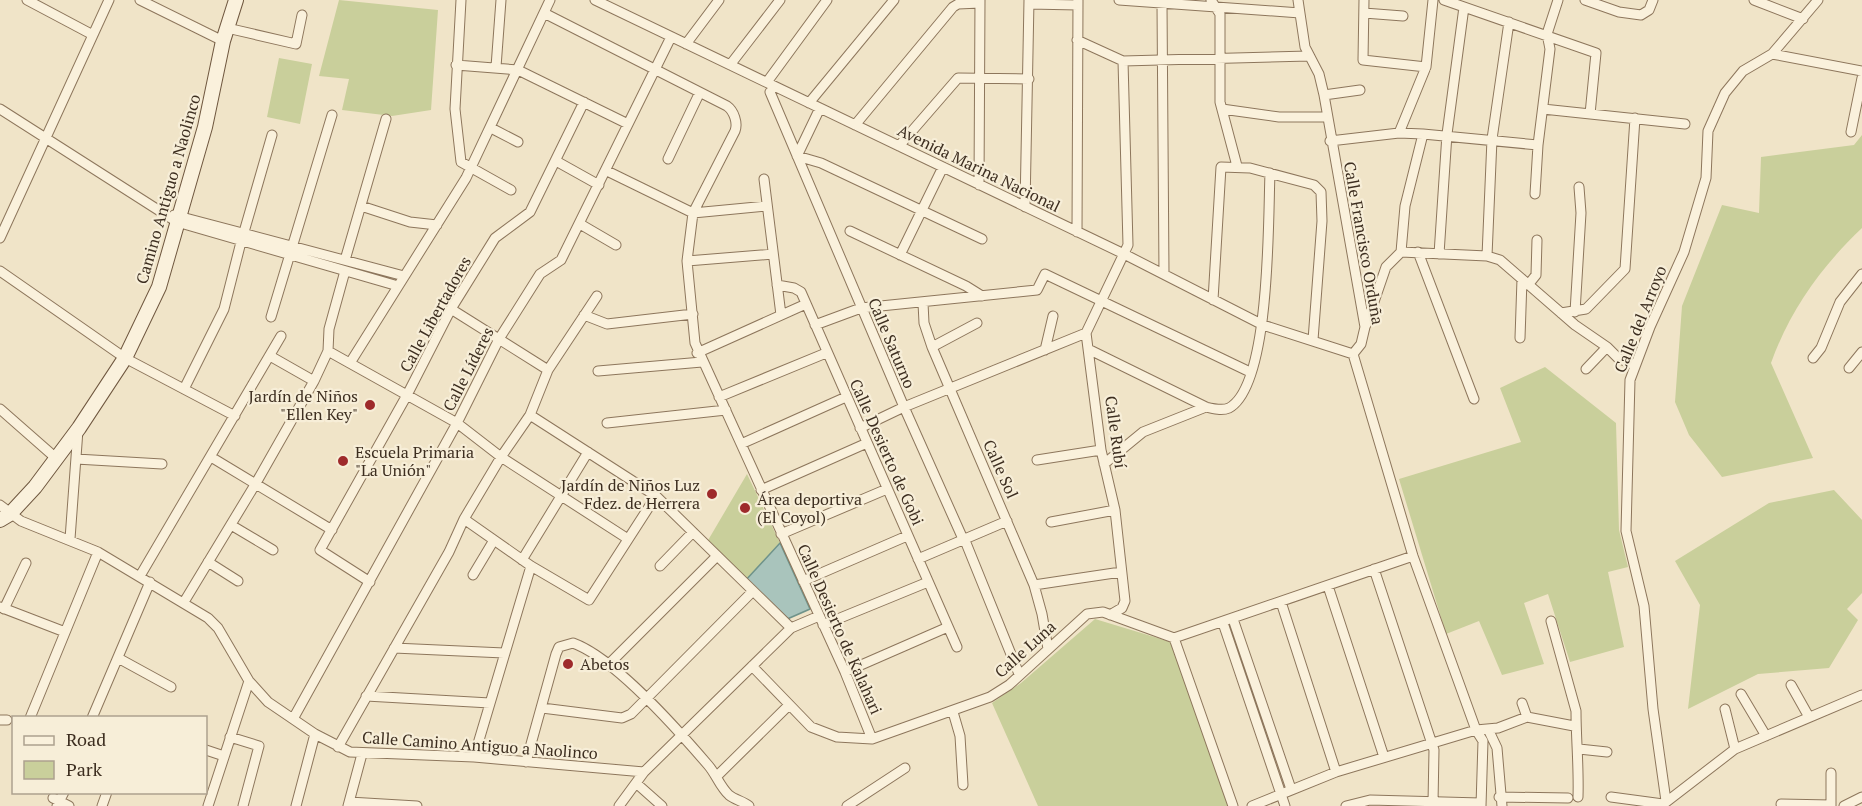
<svg xmlns="http://www.w3.org/2000/svg" width="1862" height="806" font-family="'PT Serif',serif">
  <rect width="100%" height="100%" fill="#f0e4c8"/>
  <!-- green -->
  <path fill="#c9cf9b" d="M339 0 438 10 431 110 392 116 342 110 349 79 319 76Z
    M279 58 312 64 300 124 267 117Z
    M1862 135V228C1821 267 1790 310 1771 363L1813 458 1722 477 1689 435 1675 402 1682 306 1722 205 1759 213 1761 157 1854 145Z
    M1545 367 1616 423 1619 530 1628 567 1608 572 1624 647 1570 662 1548 594 1524 603 1544 664 1502 675 1479 621 1446 634 1399 479 1521 442 1500 388Z
    M747 474 780 543 745 581 707 542Z
    M1834 490 1862 520V593L1847 609 1858 620 1829 668 1758 674 1688 709 1700 605 1675 561 1769 503Z
    M1095 619 1171 642 1231 806H1038L992 703 1021 683Z"/>
  <!-- water -->
  <path fill="#a9c4bc" stroke="#6f938a" stroke-width="1.5" d="M780 543 810 609 785 620 745 581Z"/>
  <g fill="none" stroke-linecap="round" stroke-linejoin="round">
    <!-- minor casing -->
    <g stroke="#8d765c" stroke-width="11">
      <path id="minor" d="M27 0 93 35
        M140 0 223 41
        M461 0 455 109 461 162 511 190
        M595 0 1124 254 1263 325 1353 354
        M1119 0 1300 13
        M1211 0 1220 14V102L1237 166
        M1298 0 1305 47 1319 74 1324 95 1365 327 1361 344 1353 354
        M1364 0 1363 60 1426 67
        M1444 0 1596 53 1590 114
        M1585 0 1619 12 1641 15 1649 10 1653 0
        M1754 0 1803 19
        M1029 4 1078 5
        M1162 4 1164 274
        M544 13 727 106C734 111 738 123 735 131L693 213 687 261 695 343 845 672 872 739
        M1364 13 1403 16
        M227 28 296 44 302 15
        M1077 40 1123 61 1309 56
        M686 44 719 0
        M1772 54 1862 71
        M456 65 518 70 628 124
        M730 65 780 0
        M496 67 501 0
        M767 82 827 0
        M770 92 904 407 963 539
        M1324 95 1360 90
        M809 103 894 0
        M0 109 177 222 398 286
        M1222 109 1279 117H1327
        M1543 109 1685 124
        M855 125 953 7 958 4 980 3
        M491 128 518 142
        M1851 132 1862 78
        M1399 133 1426 67 1433 0
        M1330 141 1399 133 1423 134 1538 145
        M899 146 958 78 1029 79
        M797 156 821 163 982 239
        M797 156 820 108
        M668 159 699 94
        M556 161 599 185
        M607 171 693 213 767 206
        M764 179 781 315
        M979 185 980 0
        M1535 194 1538 145 1550 49 1547 34 1558 0
        M361 206 410 222 437 225
        M1025 207 1029 0
        M174 215 404 276
        M580 224 616 245
        M850 231 966 286 982 296
        M244 232 272 135
        M1077 232 1078 0
        M0 238 109 0
        M1401 252 1405 206 1423 134
        M1418 252 1474 399
        M1439 254 1447 134 1464 7
        M900 255 943 167
        M1487 256 1492 139 1509 22
        M345 260 386 119
        M687 261 773 254
        M0 271 125 358 235 416
        M777 285 794 288 801 292 957 647
        M1528 285 1536 275 1537 240
        M1213 300 1221 167 1250 168 1314 185 1321 192 1322 221 1313 340
        M923 303 924 323 932 347 1034 585 1042 614 1048 649
        M451 309 548 370
        M1575 312 1581 213 1579 187
        M1561 313 1586 309 1625 269 1635 118
        M584 315 607 324 693 314
        M271 317 332 115
        M815 325 861 308 1037 290 1045 274 1250 372
        M1366 325 1386 267 1401 252 1487 256 1500 260 1575 325 1607 347 1618 358 1634 365
        M1520 338 1522 279
        M932 347 977 323
        M1045 350 1053 316
        M1090 350 1206 407C1214 409 1222 411 1229 408 1271 385 1268 218 1270 173
        M328 351 457 423 501 457 628 539
        M697 353 806 304
        M1353 354 1413 556 1476 730 1483 741 1481 806
        M270 356 314 381
        M1813 358 1821 348 1840 302 1862 274
        M350 363 466 178 550 0
        M1849 368 1862 352
        M1586 369 1607 347
        M598 371 702 362
        M184 389 224 309 241 242
        M719 397 826 353
        M0 409 57 459
        M530 415 656 496 791 628
        M607 423 726 410
        M860 428 904 407 1086 333
        M741 444 846 397
        M211 457 332 530
        M76 459 162 464
        M1037 460 1101 450
        M1104 464 1143 432 1206 407
        M761 490 867 443
        M0 505 21 521 98 552 208 618 218 628 249 681 268 702 315 734 350 752 474 757 644 772
        M464 519 531 566 589 600 656 496
        M1051 522 1115 510
        M231 525 273 550
        M781 534 887 489
        M70 539 78 430
        M966 543 1019 674
        M918 559 1007 521
        M522 560 588 452
        M208 562 238 581
        M660 566 693 532
        M1374 569 1434 750 1433 803
        M473 575 494 540
        M140 576 281 336
        M803 581 907 536
        M370 582 320 550 407 395 451 309 495 238 530 212 584 102
        M1034 585 1121 572
        M1328 586 1384 757
        M184 602 256 483 314 381 328 351 329 329 345 271
        M1281 602 1336 772
        M0 607 65 632
        M4 609 26 563
        M1110 615 1122 608 1125 601 1115 510 1101 450 1086 333 1128 245 1123 61
        M1233 619 1291 789
        M1551 621 1576 711C1576 739 1579 768 1578 797
        M1223 623 1285 806
        M823 625 928 582
        M1174 638 1413 556
        M1174 638 1233 806
        M394 648 504 653
        M118 658 171 687
        M608 665 716 557
        M752 666 811 727 837 737 872 739 990 697 1009 685 1087 614 1103 612 1174 638
        M845 672 948 627
        M1791 685 1809 717
        M1741 694 1766 736
        M366 696 490 703
        M1522 703 1527 717
        M542 708 622 718 631 714 752 592
        M1725 709 1735 749
        M953 712 960 736 963 785
        M30 718 98 552
        M92 718 150 582
        M293 719 457 423 499 339 540 274 561 260 671 37
        M0 720H7
        M1488 729 1497 748 1502 806
        M230 737 259 746 243 806
        M338 747 449 552 464 519 501 457 530 415 548 370 597 296
        M1579 749 1607 752
        M206 750 224 756
        M474 757 531 566
        M526 762 556 654 559 647 573 643C615 658 678 730 708 765 716 774 720 787 729 795 735 800 743 801 749 806
        M1831 773V806
        M717 776 789 705
        M636 783 662 806
        M1499 797 1568 798
        M1611 797 1663 804
        M53 798 69 806
        M1666 801 1653 709 1644 606 1626 531 1630 380 1650 327 1684 252 1706 178 1708 131 1725 93 1743 71 1772 54 1818 0
        M349 802 417 806
        M1781 804 1831 805
        M57 806 64 792
        M102 806 107 792
        M208 806 249 681
        M296 806 315 734
        M348 806 362 754
        M619 806 644 772 791 628 819 616
        M847 806 905 768
        M1252 806 1336 772 1476 730 1498 728 1527 717 1574 726
        M1346 806 1370 800 1481 803
        M1661 806 1735 749 1862 695
        M1844 806 1862 797"/>
    </g>
    <!-- secondary casing -->
    <g stroke="#6f573f" stroke-width="16">
      <path id="secondary" d="M0 520 10 514 35 487 79 428 125 358 159 287 205 127 223 41 236 0"/>
    </g>
    <!-- minor -->
    <use href="#minor" stroke="#faf1dc" stroke-width="9"/>
    <!-- secondary -->
    <use href="#secondary" stroke="#faf1dc" stroke-width="14"/>
  </g>
  <!-- markers -->
  <g fill="#9e2a2b" stroke="#f7eed8" stroke-width="2">
    <circle cx="370" cy="405" r="6"/>
    <circle cx="343" cy="461" r="6"/>
    <circle cx="712" cy="494" r="6"/>
    <circle cx="745" cy="508" r="6"/>
    <circle cx="568" cy="664" r="6"/>
  </g>
  <g text-anchor="middle" stroke-width="4.5" stroke-linejoin="round" paint-order="stroke">
    <!-- street labels -->
    <g font-size="16" fill="#3d2e20" stroke="#f7eed8">
      <text transform="translate(979 168) rotate(26)" y="6">Avenida Marina Nacional</text>
      <text transform="translate(168 189) rotate(-74)" y="6">Camino Antiguo a Naolinco</text>
      <text transform="translate(1364 243) rotate(80)" y="6">Calle Francisco Orduña</text>
      <text transform="translate(435 314) rotate(-61)" y="6">Calle Libertadores</text>
      <text transform="translate(1640 319) rotate(-68)" y="6">Calle del Arroyo</text>
      <text transform="translate(892 343) rotate(67)" y="6">Calle Saturno</text>
      <text transform="translate(468 369) rotate(-63)" y="6">Calle Líderes</text>
      <text transform="translate(1116 432) rotate(82)" y="6">Calle Rubí</text>
      <text transform="translate(887 452) rotate(66)" y="6">Calle Desierto de Gobi</text>
      <text transform="translate(1001 469) rotate(66)" y="6">Calle Sol</text>
      <text transform="translate(840 629) rotate(66)" y="6">Calle Desierto de Kalahari</text>
      <text transform="translate(1025 649) rotate(-42)" y="6">Calle Luna</text>
      <text transform="translate(480 745) rotate(4)" y="6">Calle Camino Antiguo a Naolinco</text>
    </g>
    <!-- poi labels -->
    <g font-size="16" fill="#3d2e20" stroke="#f7eed8" text-anchor="start">
      <text x="358" y="402" text-anchor="end">Jardín de Niños<tspan x="358" dy="18">"Ellen Key"</tspan></text>
      <text x="355" y="458">Escuela Primaria<tspan x="355" dy="18">"La Unión"</tspan></text>
      <text x="700" y="491" text-anchor="end">Jardín de Niños Luz<tspan x="700" dy="18">Fdez. de Herrera</tspan></text>
      <text x="757" y="505">Área deportiva<tspan x="757" dy="18">(El Coyol)</tspan></text>
      <text x="580" y="670">Abetos</text>
    </g>
  </g>
  <!-- legend -->
  <rect x="12" y="716" width="195" height="78" fill="#f7eed8" stroke="#ada18e" stroke-width="1.5"/>
  <rect x="24" y="736" width="30" height="9" fill="#faf1dc" stroke="#ada18e" stroke-width="1.5"/>
  <text x="66" y="746" font-size="18" fill="#3d2e20">Road</text>
  <rect x="24" y="761" width="30" height="18" fill="#c9cf9b" stroke="#ada18e" stroke-width="1.5"/>
  <text x="66" y="776" font-size="18" fill="#3d2e20">Park</text>
</svg>
